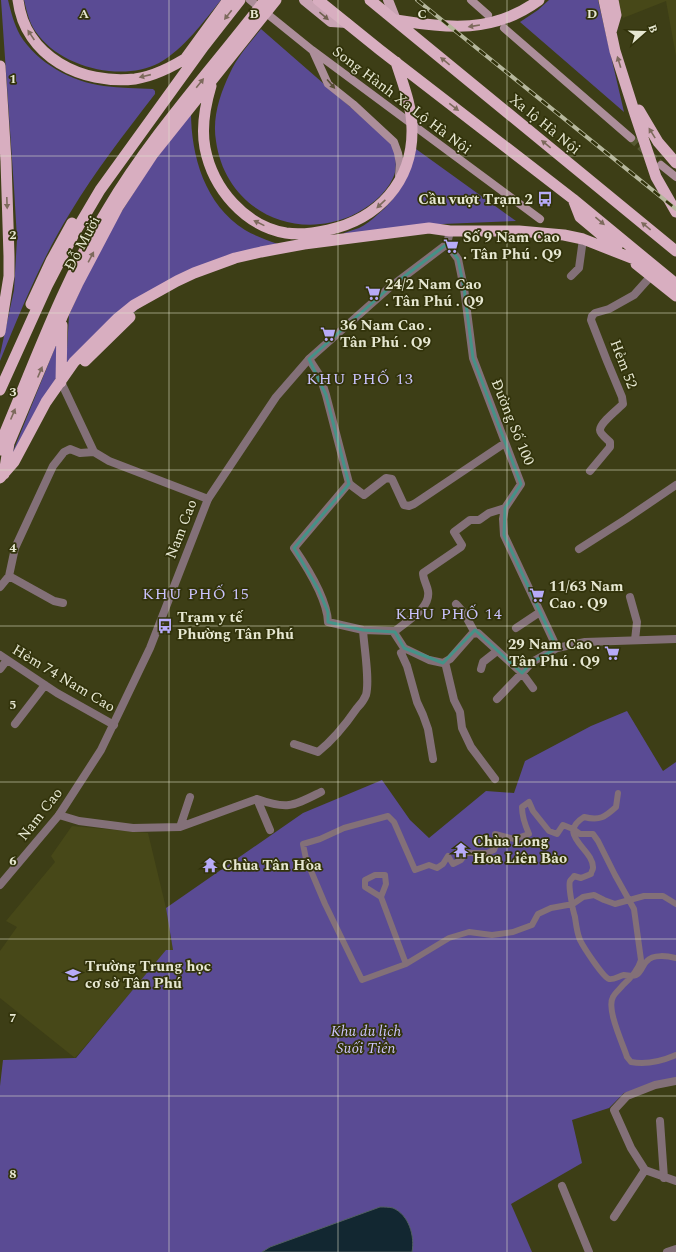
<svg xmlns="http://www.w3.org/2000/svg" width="676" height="1252" font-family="Spectral,serif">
  <rect width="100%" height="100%" fill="#3d3e16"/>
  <!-- built -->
  <path fill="#474818" d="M618 0H676V56L666 1 623 18Z
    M72 826 148 833 166 908 173 950 166 951 75 1058 0 998V951L17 927 6 921 55 862 51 856Z"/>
  <!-- green -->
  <path fill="#5a4b94" d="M1 0H8C11 12 14 24 20 35 37 63 72 82 104 86 120 88 137 88 153 89L155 91V94C125 133 95 171 70 213 41 260 21 310 0 361V355L14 290 17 239 14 188Z
    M24 0H221C204 21 184 49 159 63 123 82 64 68 39 36 30 26 27 13 24 0Z
    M549 0H598L624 112 520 22 538 10Z
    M261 29 394 145C395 155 398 168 393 178 385 195 368 208 351 216 290 242 225 207 216 141 212 118 220 94 230 73 237 57 250 43 261 29Z
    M191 112C191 156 205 205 245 230 255 236 267 240 278 244L177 278 66 366 69 315 101 244 150 167Z
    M416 149 516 221 442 224 344 235V233C349 231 354 230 359 228 365 225 372 220 377 215 398 198 410 176 416 149Z
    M58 340 56 378 14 455 12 454Z
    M627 711 663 771 676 762V1080L624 1093 609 1108 572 1120 582 1163 511 1204 532 1252H0V1086L3 1060 76 1058 166 950H173L166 908 303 813 382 780 410 820 429 838 486 791 514 793 525 761 591 726Z"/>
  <!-- water -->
  <path fill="#122731" stroke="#526161" d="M380 1207C384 1207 389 1207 393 1208 409 1215 415 1236 412 1252H262L270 1247Z"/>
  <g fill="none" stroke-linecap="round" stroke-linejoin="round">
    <!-- secondary-tunnel -->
    <path stroke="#565832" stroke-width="8" stroke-dasharray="8 4" stroke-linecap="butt" d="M631 138 661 165"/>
    <!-- pedestrian -->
    <path stroke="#837078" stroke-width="6" d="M618 793 616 807C605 817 600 821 584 817 555 835 594 849 593 868 593 870 591 872 591 874L581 878 574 876C573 878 571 879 570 881 568 886 573 911 575 917 576 924 577 933 580 940 584 948 603 977 609 979 614 980 619 976 624 975 628 975 632 977 636 975 642 972 642 965 647 961 653 954 668 956 676 958
      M381 897 365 887V880L375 875H385L386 884 381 897 406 964 362 980 325 904 306 859 303 844 320 839 344 828 388 816 394 822 415 870 429 865 437 868 443 864 448 856 453 864 461 860 466 853H487L494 850 497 842 495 834 514 839 529 834C525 825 522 817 522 807L529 802 533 811 549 831 557 834 563 825 573 829 580 834H593L598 841 615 875 634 909 641 960C638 970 631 978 623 985 620 989 615 993 613 997 606 1009 623 1044 627 1057L631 1062C646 1065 662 1061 676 1055
      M406 964 449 938 469 932 492 935 513 932 532 925 538 914 551 908 573 904 583 897 594 895 604 900 615 904 644 896H663L676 904"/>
    <!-- minor -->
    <path stroke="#837078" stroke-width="8" d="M447 244 458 259 464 288 473 358 521 484 505 508 503 519 504 535 557 648
      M571 276 579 268 583 239
      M309 359 320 376 326 395 349 483 294 548C307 567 327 598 328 622L363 630 393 631 404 648 429 660 443 663 450 659 472 634 478 633 522 673 532 662 557 648 585 642 676 639
      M61 382 94 452 109 461 208 499
      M590 471 610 447V442C607 439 600 434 600 430 600 423 618 409 623 404L622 397 607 361 591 320 592 316 595 313 609 309 634 295 651 276
      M349 483 352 486 364 495 386 478 392 479 404 505 409 506 414 504 505 443
      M579 549 626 519 676 485
      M9 576 54 601 63 603
      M0 587 9 576 15 548 53 466 64 452 70 449 80 453 94 452
      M630 597 637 622 635 640
      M456 604 464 613 475 633
      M516 628 540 612
      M394 632C406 621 431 609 428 591 427 585 423 579 423 573L461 547 462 545 454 532 470 520H479L489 513 505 508
      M401 653 407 666 417 702 423 715 428 729 433 759
      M0 655 57 693 114 725
      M445 662 454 700 460 712 462 728 471 747 495 779
      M0 669 7 660
      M481 669 483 662 497 651
      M497 699 522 673 533 688
      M15 724 45 685
      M294 744 318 752C333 740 346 724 357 708 360 705 364 700 366 695 370 680 364 647 363 630
      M257 799C288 810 293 806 321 792
      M59 815 79 821 133 828 180 827 257 799 270 830
      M180 827 190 797
      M676 1081 655 1085 627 1096 614 1110 631 1148 645 1170 676 1181
      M660 1121 664 1178
      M562 1186 589 1252
      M614 1217 645 1170
      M667 1252 676 1249"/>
    <!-- tertiary -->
    <path stroke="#837078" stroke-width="8" d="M0 885 59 815 101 750 150 648 208 499 276 397 309 359 389 288 447 244 450 231"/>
    <!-- secondary -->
    <path stroke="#ac8e9a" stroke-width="8" d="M250 0 312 50 540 219
      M471 0 488 15
      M504 28 631 138
      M313 51 328 84 353 104 394 142 398 153 400 164 399 175
      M661 165 676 177"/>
    <!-- primary -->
    <path stroke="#caa4b4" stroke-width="10" d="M304 0 331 22 347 23
      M388 0 396 20"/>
    <!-- trunk -->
    <path stroke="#d8aec0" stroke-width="11" d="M18 0C25 57 82 85 135 79 155 76 174 66 191 55
      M318 0 380 50 573 199 676 284
      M370 0 676 251
      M604 0 615 51 635 114 656 177 676 212
      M396 20C449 28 493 34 539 0
      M611 32 616 15 613 0
      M185 59 228 0
      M0 66 6 161 9 256V276L0 332
      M211 86C205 106 201 127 205 148 213 189 245 226 286 233 300 235 315 233 328 230 378 219 413 182 412 129 412 106 403 84 396 62
      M639 110 658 142 676 163
      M573 199 580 217 617 248
      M636 264 676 296
      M31 304 51 261 72 223
      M85 361 130 317
      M61 382 62 325
      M0 390 47 286 74 234 100 190 204 46 240 0
      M0 450 3 437C35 361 64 281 107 210 152 134 212 69 265 0
      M4 474 9 443 62 317 78 283 118 207 153 154 276 0
      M0 478 14 462 46 402 74 362 118 318 134 305 177 281 194 273 235 258 261 252 304 244 429 228 450 231H519L564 235 583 239 657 268"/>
    <!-- rail casing -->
    <g stroke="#b6b79c" stroke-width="4">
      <path id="rail" d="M417 0 676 209"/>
    </g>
    <!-- rail -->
    <use href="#rail" stroke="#32330b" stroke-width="2.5" stroke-dasharray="8" stroke-linecap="butt"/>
  </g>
  <!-- one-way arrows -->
  <defs><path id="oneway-solid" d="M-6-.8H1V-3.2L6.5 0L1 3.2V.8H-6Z"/></defs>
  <g fill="#7d6a5c">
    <use href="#oneway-solid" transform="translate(228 15) rotate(128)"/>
    <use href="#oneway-solid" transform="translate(474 26) rotate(171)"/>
    <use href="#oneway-solid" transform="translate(31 35) rotate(-124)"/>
    <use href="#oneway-solid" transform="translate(445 61) rotate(-141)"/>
    <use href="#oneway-solid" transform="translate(619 62) rotate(-107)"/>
    <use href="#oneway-solid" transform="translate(145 76) rotate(167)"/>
    <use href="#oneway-solid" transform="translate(200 83) rotate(-51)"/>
    <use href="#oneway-solid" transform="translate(454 107) rotate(38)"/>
    <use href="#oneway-solid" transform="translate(652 133) rotate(-122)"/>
    <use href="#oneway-solid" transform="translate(546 144) rotate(-141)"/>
    <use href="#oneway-solid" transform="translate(7 203) rotate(88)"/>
    <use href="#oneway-solid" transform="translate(381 204) rotate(137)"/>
    <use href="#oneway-solid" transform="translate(600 221) rotate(40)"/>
    <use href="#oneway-solid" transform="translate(259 223) rotate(-154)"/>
    <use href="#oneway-solid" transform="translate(646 226) rotate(-141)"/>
    <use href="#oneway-solid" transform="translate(91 257) rotate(-62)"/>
    <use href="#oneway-solid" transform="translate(40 372) rotate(-67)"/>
    <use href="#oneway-solid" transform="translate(13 414) rotate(-67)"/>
  </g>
  <use fill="#6f604f" href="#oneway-solid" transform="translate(324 16) rotate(40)"/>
  <use fill="#574e36" href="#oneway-solid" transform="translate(331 84) rotate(49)"/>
  <!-- marked area -->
  <path fill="none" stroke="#459287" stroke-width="3" stroke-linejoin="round" d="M447 244 458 259 464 288 473 358 521 484 505 508 504 535 557 648 532 662 522 673 475 630 443 663 404 648 395 632 363 630 328 622V612L318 589 294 548 349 484 326 395 309 359 389 288Z"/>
  <!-- grid -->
  <path fill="none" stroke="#e7e8d2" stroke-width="1" stroke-opacity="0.55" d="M169 0V1252M338 0V1252M507 0V1252M0 156H676M0 313H676M0 470H676M0 626H676M0 782H676M0 939H676M0 1096H676"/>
  <!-- icons -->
  <defs>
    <g id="bus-bare" transform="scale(1.2)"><path d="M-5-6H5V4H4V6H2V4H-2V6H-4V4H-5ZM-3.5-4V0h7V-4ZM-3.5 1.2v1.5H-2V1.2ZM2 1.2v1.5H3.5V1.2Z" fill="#b7abf8" stroke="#32330b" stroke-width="2.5" paint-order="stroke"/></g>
    <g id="supermarket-bare" transform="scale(1.2)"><path d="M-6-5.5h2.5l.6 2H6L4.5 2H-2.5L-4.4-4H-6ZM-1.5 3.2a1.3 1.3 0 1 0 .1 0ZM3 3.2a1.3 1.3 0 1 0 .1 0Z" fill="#b7abf8" stroke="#32330b" stroke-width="2.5" paint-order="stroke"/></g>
    <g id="temple-bare" transform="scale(1.2)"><path d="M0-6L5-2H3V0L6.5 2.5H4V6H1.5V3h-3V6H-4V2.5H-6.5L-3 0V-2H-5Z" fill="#b7abf8" stroke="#32330b" stroke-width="2.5" paint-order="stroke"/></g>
    <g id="school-bare" transform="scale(1.2)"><path d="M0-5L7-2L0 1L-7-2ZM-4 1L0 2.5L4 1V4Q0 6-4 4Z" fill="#b7abf8" stroke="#32330b" stroke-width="2.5" paint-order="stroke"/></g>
  </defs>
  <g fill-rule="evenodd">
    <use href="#bus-bare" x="545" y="199"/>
    <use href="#supermarket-bare" x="451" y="246"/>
    <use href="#supermarket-bare" x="373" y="293"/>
    <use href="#supermarket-bare" x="328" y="334"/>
    <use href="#supermarket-bare" x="537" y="595"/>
    <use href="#bus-bare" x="165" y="626"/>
    <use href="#supermarket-bare" x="612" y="653"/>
    <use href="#temple-bare" x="461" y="850"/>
    <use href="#temple-bare" x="210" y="865"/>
    <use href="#school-bare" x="73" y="975"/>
  </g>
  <g text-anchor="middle" stroke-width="3.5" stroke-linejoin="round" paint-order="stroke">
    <!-- street labels -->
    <g font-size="15" fill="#e7e8d2" stroke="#32330b">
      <text transform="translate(402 100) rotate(37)" y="5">Song Hành Xa Lộ Hà Nội</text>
      <text transform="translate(545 124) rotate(39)" y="5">Xa lộ Hà Nội</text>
      <text transform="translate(82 243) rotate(-62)" y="5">Đỗ Mười</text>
      <text transform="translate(624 364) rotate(69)" y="5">Hẻm 52</text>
      <text transform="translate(513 422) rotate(68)" y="5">Đường Số 100</text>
      <text transform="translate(181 529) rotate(-69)" y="5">Nam Cao</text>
      <text transform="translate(64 678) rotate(31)" y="5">Hẻm 74 Nam Cao</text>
      <text transform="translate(40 814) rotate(-52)" y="5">Nam Cao</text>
    </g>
    <!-- poi labels -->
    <g font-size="15" font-weight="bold" fill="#e7e8d2" stroke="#32330b" text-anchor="start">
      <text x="533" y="204" text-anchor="end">Cầu vượt Trạm 2</text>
      <text x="463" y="242">Số 9 Nam Cao<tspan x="463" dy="17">. Tân Phú . Q9</tspan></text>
      <text x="385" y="289">24/2 Nam Cao<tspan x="385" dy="17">. Tân Phú . Q9</tspan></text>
      <text x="340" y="330">36 Nam Cao .<tspan x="340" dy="17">Tân Phú . Q9</tspan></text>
      <text x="549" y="591">11/63 Nam<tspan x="549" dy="17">Cao . Q9</tspan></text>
      <text x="177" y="622">Trạm y tế<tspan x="177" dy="17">Phường Tân Phú</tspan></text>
      <text x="600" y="649" text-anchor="end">29 Nam Cao .<tspan x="600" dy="17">Tân Phú . Q9</tspan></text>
      <text x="473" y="846">Chùa Long<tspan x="473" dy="17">Hoa Liên Bảo</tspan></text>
      <text x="222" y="870">Chùa Tân Hòa</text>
      <text x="85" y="971">Trường Trung học<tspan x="85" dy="17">cơ sở Tân Phú</tspan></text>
    </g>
    <!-- park labels -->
    <g font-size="15" font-style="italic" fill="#ccc4fd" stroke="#32330b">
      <text x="366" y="1036">Khu du lịch<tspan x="366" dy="17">Suối Tiên</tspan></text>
    </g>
    <!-- neighbourhood labels -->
    <g font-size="16" letter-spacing="1" fill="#c9c2fb" stroke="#32330b">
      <text x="360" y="384">KHU PHỐ 13</text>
      <text x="196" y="599">KHU PHỐ 15</text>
      <text x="449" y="619">KHU PHỐ 14</text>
    </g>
  </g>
  <g font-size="13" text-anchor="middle" font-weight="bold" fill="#e7e8d2" stroke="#32330b" stroke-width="3.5" stroke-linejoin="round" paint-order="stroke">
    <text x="84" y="18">A</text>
    <text x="254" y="18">B</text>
    <text x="422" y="18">C</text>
    <text x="592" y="18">D</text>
    <text x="13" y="83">1</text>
    <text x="13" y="239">2</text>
    <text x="13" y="396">3</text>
    <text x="13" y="552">4</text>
    <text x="13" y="709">5</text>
    <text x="13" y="865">6</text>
    <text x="13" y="1022">7</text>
    <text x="13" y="1178">8</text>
  </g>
  <!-- north arrow -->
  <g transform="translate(644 32) rotate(70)" stroke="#32330b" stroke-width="3" paint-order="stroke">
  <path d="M0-3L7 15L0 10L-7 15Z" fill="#e7e8d2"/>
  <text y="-6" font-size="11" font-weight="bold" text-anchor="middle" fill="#e7e8d2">B</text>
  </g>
</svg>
